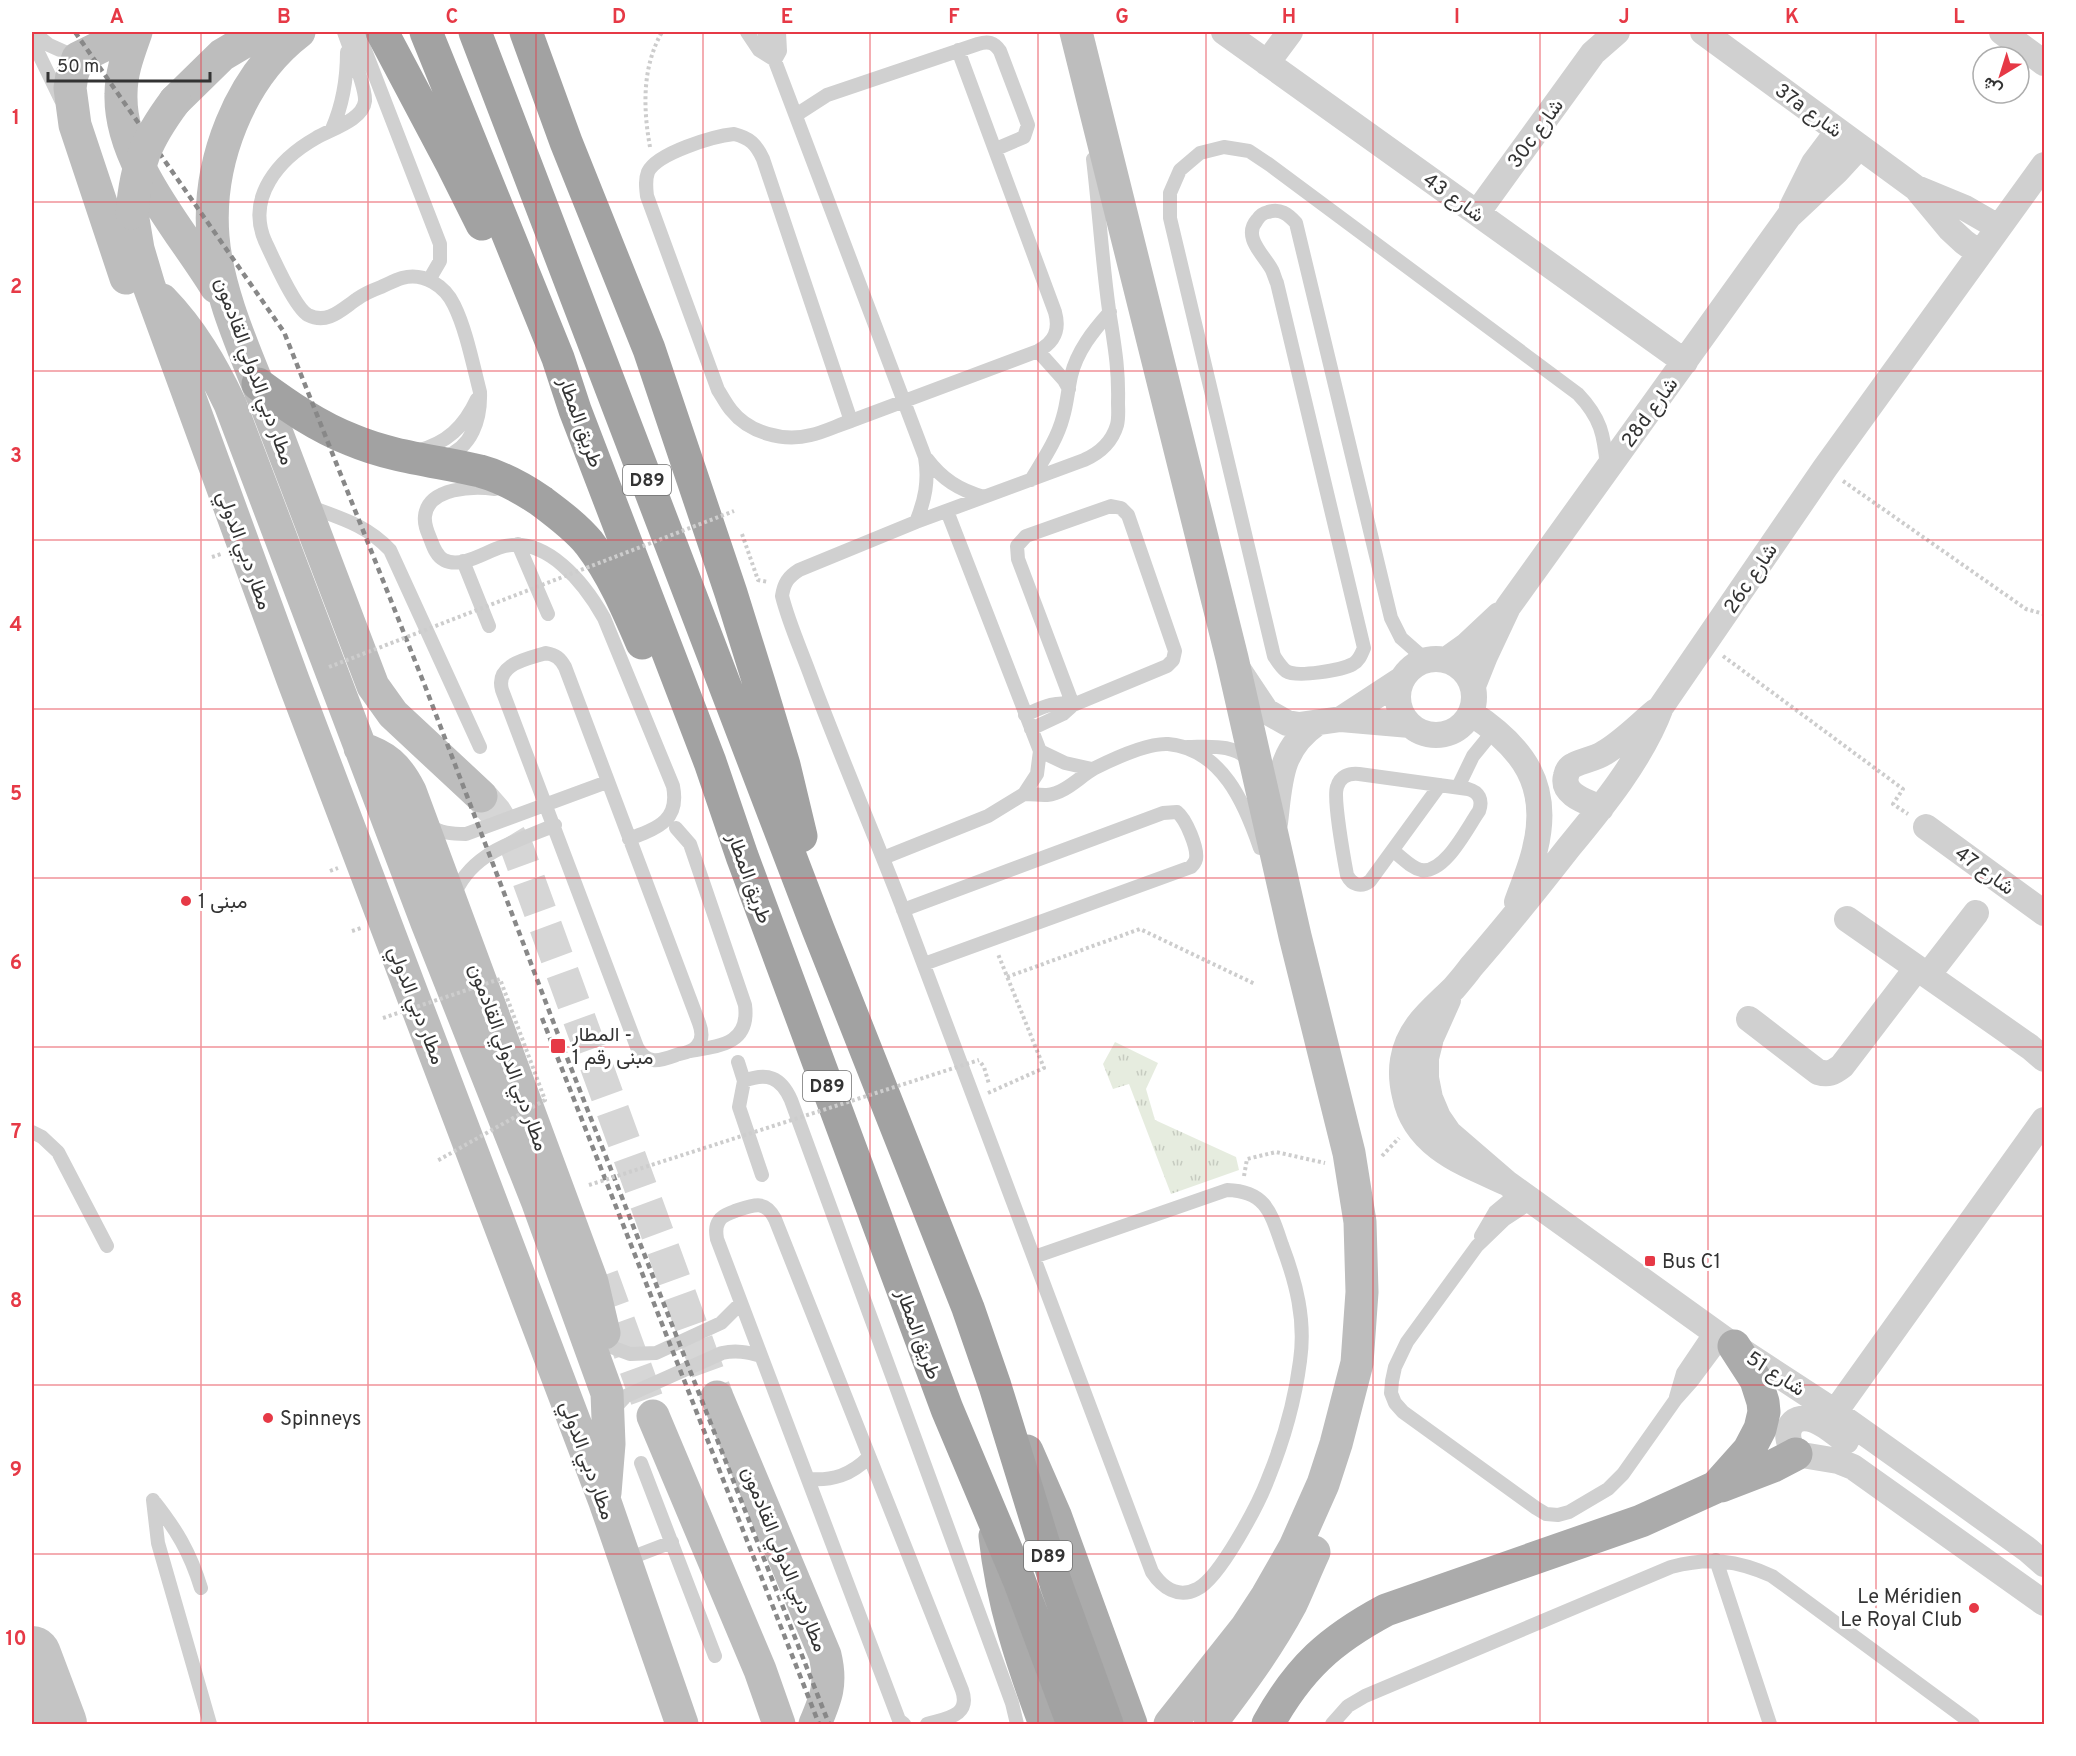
<svg xmlns="http://www.w3.org/2000/svg" width="2076" height="1756" font-family="Overpass,Vazirmatn,sans-serif">
  <defs>
    <pattern id="grass-tufts" width="24" height="20" patternUnits="userSpaceOnUse" patternTransform="scale(1.5)"><rect width="24" height="20" fill="#e6ecdf"/><path d="M3 7l-1-3M5 7V3M7 7l1-3M15 17l-1-3M17 17v-4M19 17l1-3" fill="none" stroke="#c6cbc0"/></pattern>
  </defs>
  <rect width="100%" height="100%" fill="#fff"/>
  <!-- grass -->
  <path fill="url(#grass-tufts)" d="M1115 1042 1158 1063 1146 1089 1155 1120 1236 1157 1239 1170 1171 1194 1129 1084 1113 1089 1103 1064Z"/>
  <g fill="none" stroke-linecap="round" stroke-linejoin="round">
    <!-- taxiway -->
    <path stroke="#c4c4c4" stroke-width="58" d="M32 1655 58 1724"/>
    <!-- secondary-tunnel -->
    <path stroke="#d6d6d6" stroke-width="33" stroke-dasharray="33 16" stroke-linecap="butt" d="M481 796 495 812 517 848 717 1397
      M602 1276 653 1416"/>
    <!-- path -->
    <path stroke="#cdcdcd" stroke-width="4" stroke-dasharray="3 3" stroke-linecap="butt" d="M650 147C643 108 642 67 662 32
      M1843 481 2026 609 2044 614
      M742 534 758 580 768 582
      M212 557 221 554
      M1723 656 1903 789 1893 804 1908 814
      M330 871 338 868
      M352 931 361 928
      M1007 977 1140 929 1255 984
      M981 1063 984 1067 989 1084
      M988 1093 1044 1068 998 954
      M1382 1156 1399 1138
      M1244 1176 1247 1159 1276 1152 1325 1163"/>
    <!-- service -->
    <path stroke="#d0d0d0" stroke-width="14" d="M33 32 49 45 78 58
      M344 32C349 47 366 87 365 101 363 120 331 129 316 138 279 159 246 197 265 241 272 256 295 308 308 315 328 325 342 309 357 299 364 294 373 290 381 287 388 284 395 280 402 278 424 272 445 286 454 305 466 329 473 365 480 392 481 419 472 448 444 457
      M358 32 440 244V261L429 280
      M747 32 759 50 775 60 780 51 779 32
      M764 32 925 457C929 481 925 500 916 522
      M32 40 61 100
      M796 115 827 95 978 44C988 41 994 42 1000 51L1028 125 1024 137 996 149
      M332 129C343 104 347 80 347 52
      M734 134C750 138 756 144 763 159L851 421C838 425 825 432 811 435 783 442 749 433 731 410 726 404 722 396 718 390L647 196C646 187 645 180 648 172 657 153 714 136 734 134Z
      M1038 351 1064 380 1069 389
      M851 421 1038 351C1055 342 1060 330 1055 312L958 50
      M417 451C447 443 464 427 477 399
      M927 459C942 479 959 490 984 497
      M1031 480C1043 460 1057 440 1063 417 1067 404 1068 389 1071 376 1077 351 1093 331 1110 312
      M495 489C474 486 428 487 425 516 424 524 427 531 430 538 433 546 436 556 444 560 461 569 485 552 501 547 546 534 585 584 604 618L673 786C680 821 657 828 629 839
      M308 506C340 518 367 525 390 550L480 747
      M1111 506 1121 508 1128 515 1175 651 1173 660 1167 666 1073 705 1018 559 1017 546 1026 536Z
      M518 544 548 614
      M463 561 489 626
      M546 653C556 655 560 658 565 667L699 1023C702 1031 703 1040 697 1046 693 1051 685 1053 679 1054 662 1060 648 1067 637 1047L502 690C495 664 527 659 546 653Z
      M1426 660 1401 638 1391 618 1296 223C1288 214 1280 208 1268 212 1263 213 1260 215 1257 220 1242 237 1264 255 1272 270 1274 274 1275 279 1277 283L1364 648C1361 655 1359 661 1353 664 1342 670 1297 678 1286 671 1281 667 1278 662 1274 656L1170 218V193L1180 170 1200 153 1224 147 1249 151 1270 165 1578 394C1601 418 1604 435 1607 467
      M1025 715C1041 708 1055 700 1073 705L1063 714 1031 729
      M1187 747C1210 747 1234 743 1251 762
      M1040 751 1065 763 1092 769
      M1458 787 1473 756 1495 729
      M1024 794C1032 794 1040 795 1047 795 1066 793 1079 777 1095 768 1113 759 1148 743 1168 744 1222 749 1245 804 1260 848
      M428 825C440 833 452 834 466 834L607 782
      M676 828 690 844 745 1005C750 1044 720 1046 690 1051
      M1393 851C1402 857 1411 868 1421 870 1445 874 1467 828 1479 811 1483 800 1479 792 1468 789L1359 774C1349 773 1340 776 1337 787 1333 798 1344 859 1347 875 1352 885 1361 888 1370 881L1440 785
      M883 858 988 816 1024 794 1037 774 1040 751 947 511
      M453 898C470 852 513 843 555 825
      M903 910 1163 813 1177 812C1186 819 1198 848 1196 859 1195 863 1194 864 1191 867L924 964
      M738 1062 744 1081 739 1107 762 1175
      M744 1081C767 1072 781 1077 791 1100L1012 1703 1017 1724
      M32 1132 42 1137 58 1152 107 1246
      M1533 1201 1505 1219 1477 1246 1407 1342 1395 1367 1392 1381 1391 1393 1395 1403 1403 1412 1536 1508 1546 1514 1558 1515 1569 1512 1608 1489 1623 1474 1676 1399 1692 1381 1724 1338
      M1481 1236 1495 1212 1519 1192
      M1034 1257 1227 1190C1266 1191 1271 1213 1282 1245 1296 1282 1306 1320 1300 1361 1295 1400 1283 1442 1268 1479 1259 1503 1220 1578 1197 1589 1178 1599 1162 1587 1152 1572 1068 1349 985 1126 901 904 872 829 840 755 812 680 802 652 789 624 782 596 784 583 788 577 799 570L916 522 1084 460C1100 453 1112 442 1117 425 1119 417 1118 409 1118 402 1119 368 1114 343 1109 310 1102 260 1099 209 1093 159
      M606 1345 630 1354 656 1353 721 1323 741 1303
      M1676 1397 1683 1373 1712 1330
      M612 1411 626 1396 722 1353C736 1350 747 1352 761 1356
      M641 1463 715 1656
      M808 1479C833 1481 851 1475 869 1457
      M153 1500 158 1543 210 1724
      M153 1500C176 1529 190 1552 201 1588
      M625 1560 672 1542
      M1716 1560 1770 1724
      M904 1724 899 1720 717 1239C716 1233 715 1227 719 1221 722 1215 729 1214 735 1211 753 1205 765 1199 775 1219L962 1690C971 1716 947 1718 927 1724
      M1332 1724 1348 1706 1365 1696 1671 1567C1709 1557 1737 1560 1772 1576L1973 1724"/>
    <!-- minor -->
    <path stroke="#d0d0d0" stroke-width="26" d="M1224 32 1685 362
      M1703 32 1916 188 1950 229 1964 242 1979 253
      M2002 32 2044 63
      M1267 63 1290 32
      M1919 189 1965 208 1998 227
      M1792 207 1814 163 1838 131
      M1477 213 1593 53 1617 32
      M1398 697a38 38 0 1 1 76 0a38 38 0 1 1-76 0Z
      M1446 660 1467 645 1499 615
      M1240 672 1266 711 1287 723 1299 725 1341 719 1410 725
      M1473 686 1485 656 1508 607 1789 216 1837 171 1859 147
      M1471 713C1523 747 1551 785 1535 849 1531 867 1523 885 1517 902
      M1341 719 1402 679
      M1601 808C1588 802 1561 795 1566 776 1567 771 1569 767 1574 765 1583 760 1595 759 1604 753 1623 742 1639 725 1656 711
      M1275 823C1280 782 1279 749 1317 723
      M1926 827 2044 913
      M1847 919 2030 1047 2044 1059
      M1928 975 1976 913
      M1448 1000 1431 1038 1426 1058V1078L1430 1098 1438 1117 1449 1133 1507 1183 1734 1346 1835 1412 1925 1476 2028 1550 2044 1564
      M1749 1019 1818 1072C1828 1075 1833 1073 1842 1066L1917 968
      M1507 1183C1465 1164 1415 1147 1405 1096 1402 1084 1401 1072 1403 1060 1408 1027 1432 1010 1454 988 1460 981 1466 974 1471 967 1505 928 1537 888 1569 847 1603 806 1642 758 1661 707L1825 468 2044 165
      M1835 1412 2044 1120
      M1846 1441C1836 1434 1825 1424 1814 1420 1788 1412 1781 1437 1796 1454L1838 1461 1853 1467 2044 1603"/>
    <!-- secondary -->
    <path stroke="#bdbdbd" stroke-width="33" d="M136 32C129 52 121 72 121 94 119 163 182 231 216 287
      M299 32C239 78 207 163 213 237 218 295 247 356 268 410 303 502 338 594 373 686L393 714 481 796
      M1076 32 1232 658 1295 936 1349 1153 1360 1222 1362 1292 1357 1363 1336 1444 1323 1484 1295 1547 1267 1596 1246 1628 1170 1724
      M175 101 222 55 261 32
      M132 213 138 249 149 286 293 680 605 1502 682 1724
      M126 278 75 125 70 88 72 75 78 58 131 32
      M162 300C192 331 212 366 230 404L427 923 538 1203 607 1393 609 1444 605 1493
      M360 748C386 756 397 766 410 791L592 1282 604 1333
      M717 1397 825 1655C832 1684 826 1698 815 1724
      M653 1416 760 1670 779 1724
      M1210 1724C1239 1686 1268 1647 1291 1604 1299 1587 1306 1569 1314 1552"/>
    <!-- primary -->
    <path stroke="#ababab" stroke-width="33" d="M1027 1451 1055 1515 1131 1724
      M1721 1486 1773 1466 1796 1454
      M995 1536C1002 1602 1022 1663 1045 1724
      M1268 1724C1299 1668 1330 1640 1386 1610L1641 1521 1716 1487 1749 1450 1760 1429 1764 1412 1763 1402 1756 1380 1734 1346"/>
    <!-- trunk -->
    <path stroke="#a2a2a2" stroke-width="33" d="M382 32 453 166 482 224
      M426 32 558 358 575 410 710 762 742 856 947 1409 1019 1580 1073 1724
      M475 32 818 929 968 1308 995 1386 1056 1584 1107 1724
      M526 32 566 142 649 349 731 593 760 686 784 765 801 836
      M258 384C288 406 318 427 352 440 392 457 437 461 480 471 502 477 522 488 541 501 557 513 576 527 589 543 612 573 627 608 642 643"/>
    <!-- rail -->
    <path stroke="#888" stroke-width="4.5" stroke-dasharray="6 4.5" stroke-linecap="butt" d="M75 32 284 332 425 686 564 1050 829 1724
      M542 1018 819 1724"/>
    <!-- path-bridge -->
    <path stroke="#cdcdcd" stroke-width="4" stroke-dasharray="3 3" stroke-linecap="butt" d="M329 667 734 511
      M383 1018 500 979 545 1100 437 1161
      M589 1185 979 1060"/>
    <!-- secondary-bridge -->
    <path stroke="#bdbdbd" stroke-width="33" d="M132 213C136 164 146 140 175 101"/>
  </g>
  <!-- grid -->
  <path fill="none" stroke="#e63946" stroke-width="1.5" stroke-opacity="0.55" d="M201 32V1724M368 32V1724M536 32V1724M703 32V1724M870 32V1724M1038 32V1724M1206 32V1724M1373 32V1724M1540 32V1724M1708 32V1724M1876 32V1724M32 202H2044M32 371H2044M32 540H2044M32 709H2044M32 878H2044M32 1047H2044M32 1216H2044M32 1385H2044M32 1554H2044"/>
  <!-- markers -->
  <g fill="#e63946" stroke="#fff" stroke-width="2">
    <circle cx="186" cy="901" r="6"/>
    <rect x="550" y="1038" width="16" height="16" rx="3"/>
    <rect x="1644" y="1255" width="12" height="12" rx="3"/>
    <circle cx="268" cy="1418" r="6"/>
    <circle cx="1974" cy="1608" r="6"/>
  </g>
  <g text-anchor="middle" stroke-width="6" stroke-linejoin="round" paint-order="stroke">
    <!-- shield labels -->
    <g fill="#fff" stroke="#707070" stroke-width="1.5">
      <rect x="623" y="465" width="48" height="30" rx="4.5"/>
      <rect x="803" y="1071" width="48" height="30" rx="4.5"/>
      <rect x="1024" y="1541" width="48" height="30" rx="4.5"/>
    </g>
    <g font-size="18" font-weight="bold" fill="#333">
      <text x="647" y="486">D89</text>
      <text x="827" y="1092">D89</text>
      <text x="1048" y="1562">D89</text>
    </g>
    <!-- street labels -->
    <g font-size="20" fill="#333" stroke="#fff">
      <text transform="translate(1809 110) rotate(36)" y="7">37a شارع</text>
      <text transform="translate(1535 133) rotate(-54)" y="7">30c شارع</text>
      <text transform="translate(1454 197) rotate(36)" y="7">شارع 43</text>
      <text transform="translate(255 371) rotate(70)" y="7">مطار دبي الدولي القادمون</text>
      <text transform="translate(1649 412) rotate(-54)" y="7">28d شارع</text>
      <text transform="translate(581 422) rotate(70)" y="7">طريق المطار</text>
      <text transform="translate(245 550) rotate(70)" y="7">مطار دبي الدولي</text>
      <text transform="translate(1750 578) rotate(-56)" y="7">26c شارع</text>
      <text transform="translate(1985 870) rotate(36)" y="7">شارع 47</text>
      <text transform="translate(750 878) rotate(70)" y="7">طريق المطار</text>
      <text transform="translate(417 1005) rotate(69)" y="7">مطار دبي الدولي</text>
      <text transform="translate(509 1057) rotate(70)" y="7">مطار دبي الدولي القادمون</text>
      <text transform="translate(919 1334) rotate(70)" y="7">طريق المطار</text>
      <text transform="translate(1776 1373) rotate(33)" y="7">شارع 51</text>
      <text transform="translate(588 1460) rotate(70)" y="7">مطار دبي الدولي</text>
      <text transform="translate(785 1559) rotate(68)" y="7">مطار دبي الدولي القادمون</text>
    </g>
    <!-- poi labels -->
    <g font-size="20" fill="#333" stroke="#fff" text-anchor="start">
      <text x="198" y="908">مبنى 1</text>
      <text x="572" y="1041">المطار -<tspan x="572" dy="23">مبنى رقم 1</tspan></text>
      <text x="1662" y="1268">Bus C1</text>
      <text x="280" y="1425">Spinneys</text>
      <text x="1962" y="1603" text-anchor="end">Le Méridien<tspan x="1962" dy="23">Le Royal Club</tspan></text>
    </g>
  </g>
  <!-- border -->
  <rect width="2076" height="1756" fill="none" stroke="#ffffff" stroke-width="66"/>
  <!-- north arrow -->
  <g transform="translate(2001 75) rotate(218)"><circle r="28" fill="#ffffff" stroke="#adadad" stroke-width="1.5"/>
  <path d="M0-4.5L10 22L0 15L-10 22Z" fill="#e63946"/>
  <text y="-9" font-size="16" font-weight="bold" text-anchor="middle" fill="#333333">ش</text>
  </g>
  <!-- scale -->
  <path d="M48 72v9h162v-9" fill="none" stroke="#333333" stroke-width="3"/>
  <text x="57" y="72" font-size="18" fill="#333333" stroke="#ffffff" stroke-width="4.5" paint-order="stroke">50 m</text>
  <rect x="33" y="33" width="2010" height="1690" fill="none" stroke="#e63946" stroke-width="2"/>
  <g font-size="20" text-anchor="middle" font-weight="bold" fill="#e63946">
    <text x="117" y="23">A</text>
    <text x="284" y="23">B</text>
    <text x="452" y="23">C</text>
    <text x="619" y="23">D</text>
    <text x="787" y="23">E</text>
    <text x="954" y="23">F</text>
    <text x="1122" y="23">G</text>
    <text x="1289" y="23">H</text>
    <text x="1457" y="23">I</text>
    <text x="1624" y="23">J</text>
    <text x="1792" y="23">K</text>
    <text x="1959" y="23">L</text>
    <text x="16" y="124">1</text>
    <text x="16" y="293">2</text>
    <text x="16" y="462">3</text>
    <text x="16" y="631">4</text>
    <text x="16" y="800">5</text>
    <text x="16" y="969">6</text>
    <text x="16" y="1138">7</text>
    <text x="16" y="1307">8</text>
    <text x="16" y="1476">9</text>
    <text x="16" y="1645">10</text>
  </g>
</svg>
